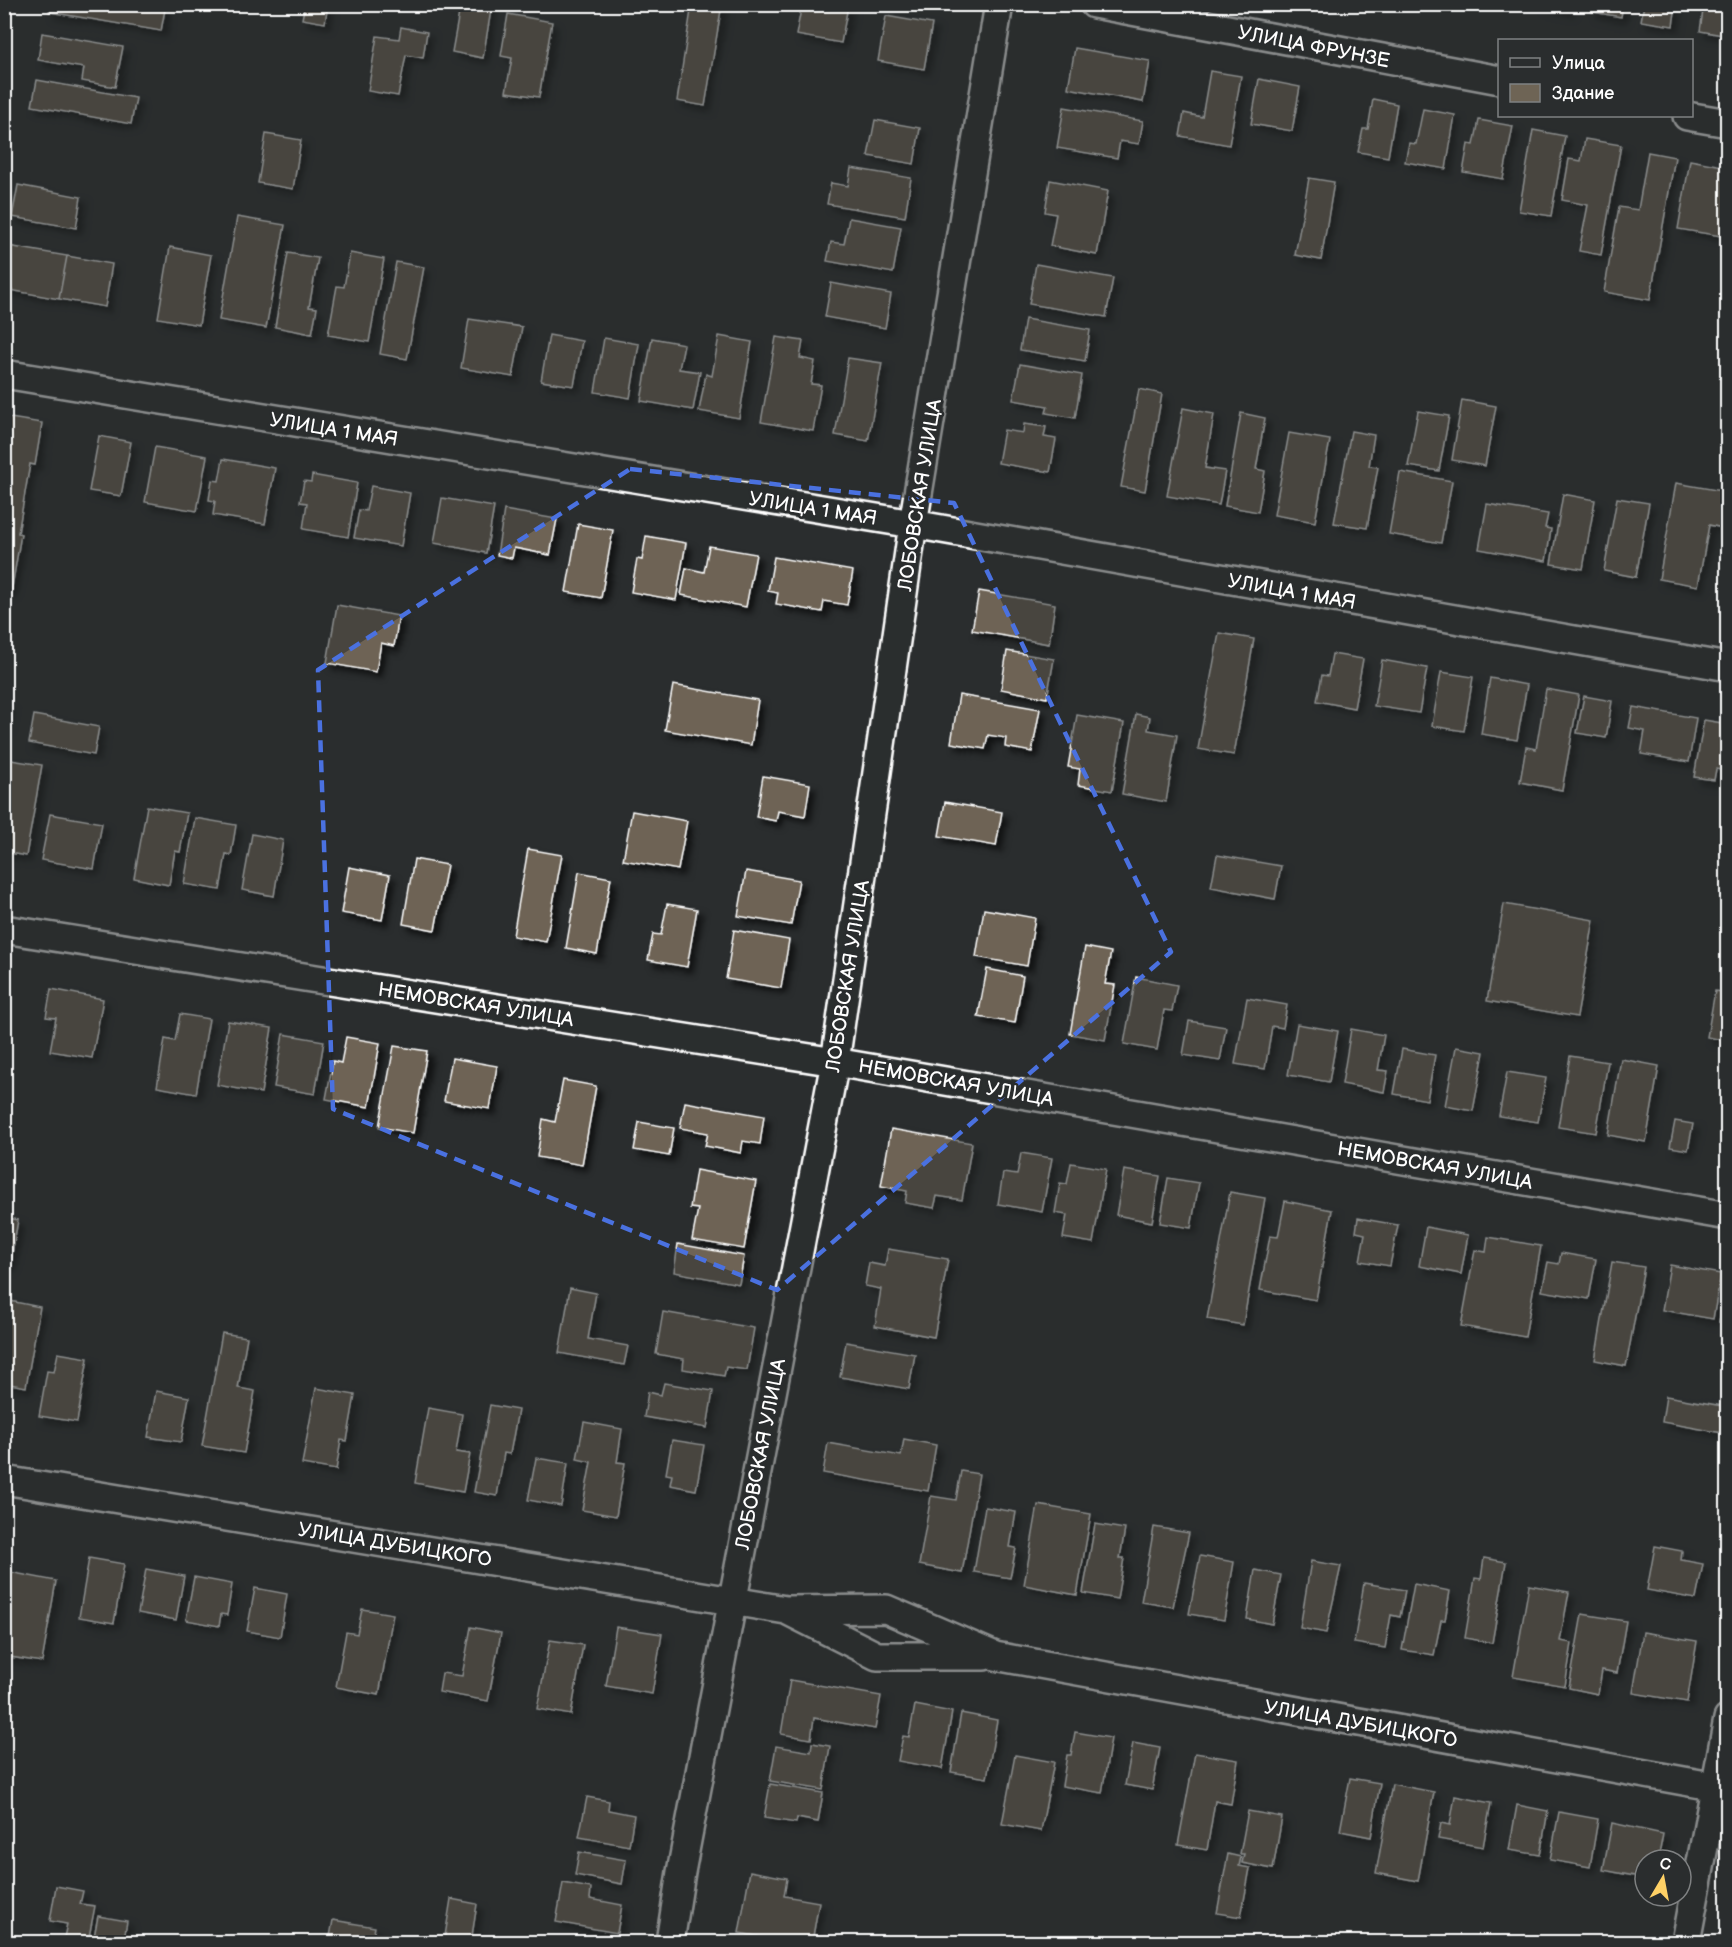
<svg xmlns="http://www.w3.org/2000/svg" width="1732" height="1947" font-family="'Balsamiq Sans',sans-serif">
  <defs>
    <filter id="shadow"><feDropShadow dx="5.5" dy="5.5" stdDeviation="3" flood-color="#0009"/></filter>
  </defs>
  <rect width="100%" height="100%" fill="#2a2d2e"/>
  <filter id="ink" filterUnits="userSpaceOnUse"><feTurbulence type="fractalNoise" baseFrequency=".0167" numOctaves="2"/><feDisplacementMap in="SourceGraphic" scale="12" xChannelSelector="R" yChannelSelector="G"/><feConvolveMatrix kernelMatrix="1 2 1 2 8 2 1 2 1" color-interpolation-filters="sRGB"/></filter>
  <g filter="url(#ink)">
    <!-- building -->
    <path fill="#6e6455" stroke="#fff" stroke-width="1.5" filter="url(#shadow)" d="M51 4H166L161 31 49 12Z
      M305 4H328L325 23 302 19Z
      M454 4H492L483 58 452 52 459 13 453 11Z
      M692 4H722L705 106 677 101Z
      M802 4 848 6 841 43 796 35Z
      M1540 4H1569L1568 10Z
      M1593 4H1623L1621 17 1592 12Z
      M1644 4H1676L1673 26 1641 21Z
      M1704 4H1728V36L1700 31Z
      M508 14 552 22 539 97 506 92 512 58 501 56Z
      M886 16 932 24 924 69 878 61Z
      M401 27 427 32 423 58 406 55 398 96 368 91 377 36 399 39Z
      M42 33 123 47 115 87 82 81 84 68 38 60Z
      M1075 48 1150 61 1143 102 1068 88Z
      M1210 71 1241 76 1229 145 1180 136 1184 113 1202 117Z
      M1259 79 1300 87 1292 131 1251 124Z
      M37 80 136 98 131 124 32 106Z
      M1373 99 1397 104 1388 157 1358 152 1363 129H1368Z
      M1064 107 1143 121 1139 144 1120 141 1117 158 1057 148Z
      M1423 109 1455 115 1446 169 1405 162 1409 143 1416 144Z
      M875 120 920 128 914 164 868 156Z
      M1479 120 1513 126 1503 179 1463 172 1468 144 1474 145Z
      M1533 130 1565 136 1551 216 1519 211Z
      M266 134 301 140 293 189 258 183Z
      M1585 139 1621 145 1601 255 1579 251 1588 205 1562 200 1569 159 1581 161Z
      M1648 152 1675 157 1650 300 1604 292 1619 207 1638 210Z
      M1690 160 1728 167V198L1721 236 1678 229Z
      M851 168 911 178 905 217 827 204 831 183 848 186Z
      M1309 178 1334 182 1321 260 1295 255Z
      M1050 180 1108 191 1097 255 1050 246 1056 214 1045 212Z
      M18 185 81 197 76 228 12 217Z
      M237 217 285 225 266 328 219 320Z
      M849 218 901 227 893 273 827 261 831 242 844 244Z
      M8 246 67 256 59 299 4 289Z
      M170 247 211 255 199 325 158 318Z
      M288 253 318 258 309 307 317 308 312 334 275 327Z
      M350 253 384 259 369 342 328 335 337 286 344 287Z
      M67 256 112 264 105 307 59 299Z
      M396 262 424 267 407 359 380 354Z
      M1036 264 1113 278 1106 317 1029 304Z
      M831 283 891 294 885 328 825 317Z
      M469 319 522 327 513 377 461 368Z
      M1025 319 1090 330 1085 361 1020 350Z
      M549 335 582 341 574 386 541 381Z
      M719 336 752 342 739 418 699 411 706 374 712 376Z
      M776 337 803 341 800 358 815 361 811 384 821 385 813 431 761 422Z
      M604 338 639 344 630 398 595 392Z
      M652 338 684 344 679 369 700 372 693 410 641 401Z
      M848 358 882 363 868 441 835 435Z
      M1020 364 1082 375 1075 418 1046 413 1048 406 1013 400Z
      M1139 389 1162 394 1145 491 1121 487Z
      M1462 400 1496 406 1485 466 1452 460Z
      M1183 408 1214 414 1205 468 1225 471 1219 505 1167 496Z
      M1418 411 1449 416 1439 471 1408 466Z
      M1241 413 1265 418 1256 469 1265 471 1258 512 1225 506Z
      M4 417 42 423 35 465 30 464 18 533 21 534 11 593 4 592Z
      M1024 424 1046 427 1044 437 1056 439 1050 472 998 463 1004 430 1023 433Z
      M1351 431 1374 435 1369 466 1378 467 1367 528 1334 523Z
      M1289 433 1330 440 1315 522 1274 515Z
      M99 436 131 442 121 496 89 491Z
      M155 447 207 456 197 511 145 502Z
      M223 459 275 468 265 524 213 515 215 501 209 500 212 480 219 481Z
      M1400 472 1452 481 1441 543 1389 534Z
      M312 475 357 483 348 537 303 529 307 503 300 502 304 481 311 482Z
      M1676 483 1728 492 1723 528 1709 525 1698 586 1659 579Z
      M371 486 410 493 401 546 354 538 359 510 366 511Z
      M1563 494 1595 500 1583 569 1551 564Z
      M442 498 494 507 486 553 434 543Z
      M1617 498 1649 503 1636 577 1604 571Z
      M1487 504 1548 514 1545 528 1551 529 1546 561 1479 549Z
      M504 510 557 519 550 555 514 548 512 558 497 555Z
      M578 524 613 530 601 598 566 592Z
      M646 536 686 543 676 600 631 592 637 559 642 560Z
      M709 546 756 554 746 607 681 595 686 568 704 572Z
      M774 557 853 571 847 605 824 601 822 612 776 604 778 593 768 591Z
      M979 591 1055 604 1049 644 972 630Z
      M337 605 399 616 394 646 381 643 376 672 327 663Z
      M1219 633 1254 639 1234 755 1198 749Z
      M1007 651 1054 659 1047 698 1001 689Z
      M1332 654 1363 659 1354 708 1317 701 1322 675 1328 676Z
      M1382 660 1427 668 1419 713 1374 706Z
      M1441 672 1473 677 1464 731 1432 726Z
      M1490 678 1527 685 1517 740 1481 734Z
      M673 685 758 700 751 745 665 730Z
      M1546 689 1579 695 1562 790 1520 782 1526 747 1536 749Z
      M959 695 1040 709 1032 752 1005 747 1006 738 988 735 985 749 951 743Z
      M1584 696 1612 701 1606 738 1577 733Z
      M4 705 8 706 4 727Z
      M1633 707 1696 718 1689 762 1641 754 1645 731 1629 728Z
      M1136 714 1150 717 1148 730 1177 735 1166 802 1122 794Z
      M34 715 99 727 94 755 29 743Z
      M1077 715 1124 723 1112 791 1078 785 1080 769 1068 767Z
      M1704 720 1728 724V771L1716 769 1714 780 1694 777Z
      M11 760 42 765 26 856 4 852V794Z
      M763 776 810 784 805 816 778 811 776 821 756 817Z
      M945 802 1002 812 996 846 939 836Z
      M147 806 187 813 180 852 175 851 169 885 134 878Z
      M632 811 687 821 678 870 623 860Z
      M50 814 102 823 94 869 41 860Z
      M195 818 236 825 231 855 226 854 220 890 184 884Z
      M252 834 283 840 274 896 242 890Z
      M528 849 562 855 546 942 513 936Z
      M1217 855 1281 866 1275 899 1211 887Z
      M414 859 447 865 435 930 403 924Z
      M349 867 390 875 382 920 341 913Z
      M746 871 799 880 791 925 738 916Z
      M579 872 611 878 597 954 566 948Z
      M667 904 697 909 687 967 648 960 653 934 661 935Z
      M1504 904 1594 920 1577 1017 1487 1001Z
      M984 909 1035 918 1027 966 976 957Z
      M734 930 789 940 781 988 726 979Z
      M1085 947 1111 952 1105 984 1115 985 1105 1040 1070 1034Z
      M987 969 1023 976 1015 1023 978 1017Z
      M1136 977 1177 985 1172 1011 1164 1010 1157 1050 1124 1044Z
      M51 989 103 999 92 1058 50 1051 56 1018 46 1017Z
      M1715 991 1728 993V1041L1707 1037Z
      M1247 998 1287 1005 1283 1028 1272 1026 1265 1069 1235 1064Z
      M180 1014 209 1019 196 1094 157 1087 165 1039 175 1041Z
      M228 1021 272 1028 261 1093 217 1085Z
      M1189 1021 1226 1027 1220 1061 1183 1055Z
      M1297 1024 1338 1031 1329 1082 1288 1075Z
      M1351 1029 1384 1035 1378 1070 1388 1071 1384 1092 1342 1084Z
      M283 1034 324 1041 315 1094 274 1087Z
      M346 1037 380 1043 369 1107 326 1099 333 1061 341 1063Z
      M394 1046 427 1051 413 1133 379 1127Z
      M1456 1047 1484 1052 1473 1111 1445 1106Z
      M1402 1049 1435 1055 1427 1100 1394 1094Z
      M1570 1056 1608 1062 1596 1133 1558 1127Z
      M452 1058 497 1066 490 1109 444 1101Z
      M1621 1059 1659 1066 1646 1142 1608 1135Z
      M1507 1072 1546 1078 1538 1122 1499 1116Z
      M563 1080 596 1086 582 1165 537 1157 543 1119 555 1122Z
      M685 1102 764 1116 760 1144 743 1141 741 1153 705 1146 708 1133 680 1128Z
      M1675 1121 1693 1124 1688 1150 1670 1147Z
      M639 1122 674 1128 669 1156 634 1150Z
      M891 1129 972 1143 962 1200 937 1196 934 1208 905 1203 907 1191 881 1186Z
      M1021 1153 1052 1158 1042 1212 998 1204 1003 1173 1017 1175Z
      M1071 1163 1106 1169 1093 1243 1063 1238 1067 1215 1055 1213 1060 1183 1067 1184Z
      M696 1170 756 1181 744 1249 692 1240 698 1209 690 1208Z
      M1124 1170 1160 1176 1152 1222 1116 1215Z
      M1168 1178 1199 1183 1191 1228 1160 1223Z
      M1230 1192 1265 1198 1243 1325 1207 1319Z
      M1285 1201 1332 1210 1316 1300 1260 1290 1270 1236 1278 1237Z
      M4 1217 18 1220 10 1266 4 1265Z
      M1358 1218 1398 1225 1390 1266 1360 1261 1365 1234 1356 1232Z
      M1426 1227 1468 1235 1461 1274 1419 1266Z
      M1488 1237 1541 1246 1525 1337 1461 1326 1475 1250 1486 1252Z
      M678 1244 744 1256 739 1284 674 1272Z
      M888 1249 948 1259 934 1337 875 1326 881 1289 865 1286 869 1263 885 1266Z
      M1561 1253 1596 1259 1589 1299 1542 1291 1548 1262 1559 1264Z
      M1612 1262 1644 1267 1626 1366 1595 1360Z
      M1670 1265 1721 1274 1713 1319 1662 1310Z
      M1727 1276H1728V1323L1719 1322Z
      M570 1288 596 1293 588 1339 628 1346 624 1365 559 1353Z
      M5 1300 40 1307 26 1387 4 1383Z
      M663 1312 754 1328 747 1370 726 1367 724 1376 683 1369 684 1359 656 1354Z
      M222 1333 247 1337 238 1388 255 1391 244 1453 202 1446Z
      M846 1342 915 1354 909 1389 840 1377Z
      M58 1353 88 1358 77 1422 39 1416 47 1371 54 1372Z
      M664 1383 713 1391 707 1428 644 1417 648 1392 661 1395Z
      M316 1388 355 1395 347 1441 341 1440 336 1470 302 1464Z
      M156 1391 189 1397 181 1442 148 1437Z
      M1666 1396 1728 1407V1434L1662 1422Z
      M490 1405 518 1410 510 1454 504 1453 497 1496 474 1492Z
      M428 1408 462 1414 456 1452 470 1454 463 1492 415 1483Z
      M584 1422 622 1429 617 1462 625 1463 616 1516 582 1510 591 1462 577 1459Z
      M904 1439 936 1445 928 1491 823 1473 828 1443 901 1456Z
      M672 1440 704 1445 696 1490 670 1485 672 1475 666 1474Z
      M536 1458 568 1463 561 1506 528 1500Z
      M961 1471 979 1474 962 1573 919 1565 931 1496 956 1500Z
      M1038 1505 1091 1514 1077 1595 1024 1585Z
      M985 1507 1016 1512 1010 1547 1016 1548 1010 1578 974 1572Z
      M1095 1524 1125 1529 1120 1558H1124L1117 1599 1083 1593Z
      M1154 1527 1189 1533 1173 1607 1141 1602Z
      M1655 1546 1682 1551 1681 1560 1703 1564 1696 1599 1647 1590Z
      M1200 1556 1234 1562 1224 1620 1189 1614Z
      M89 1558 124 1564 114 1623 79 1617Z
      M1484 1558 1506 1562 1492 1643 1465 1638 1475 1578 1481 1579Z
      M1311 1561 1341 1566 1326 1633 1300 1628Z
      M146 1569 184 1576 176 1620 138 1613Z
      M1255 1570 1281 1575 1272 1624 1247 1619Z
      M4 1571 56 1581 42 1662 4 1656Z
      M194 1577 232 1584 227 1615 221 1614 219 1626 186 1620Z
      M1364 1583 1405 1590 1400 1617 1391 1615 1385 1648 1354 1643Z
      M1414 1584 1450 1591 1445 1620H1441L1434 1655 1402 1650Z
      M1529 1585 1569 1592 1560 1641 1572 1643 1565 1686 1513 1677Z
      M255 1588 287 1594 280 1637 247 1631Z
      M362 1609 393 1614 379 1695 336 1687 346 1632 357 1634Z
      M1582 1614 1626 1621 1617 1673 1602 1670 1598 1694 1569 1688Z
      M471 1627 501 1633 488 1701 439 1692 442 1673 462 1676Z
      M616 1627 662 1634 652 1694 606 1686Z
      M1643 1632 1697 1641 1687 1702 1633 1693Z
      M550 1640 583 1645 571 1715 537 1709Z
      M790 1680 881 1696 875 1729 814 1718 811 1739 781 1734Z
      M915 1705 952 1712 942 1769 898 1761 903 1736 909 1737Z
      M961 1713 997 1720 987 1778 951 1772Z
      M1075 1732 1111 1738 1102 1793 1062 1786 1067 1755H1071Z
      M812 1743 830 1746 823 1790 770 1781 776 1746 811 1752Z
      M1133 1743 1160 1748 1152 1790 1125 1785Z
      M1195 1753 1238 1760 1231 1804 1215 1801 1207 1850 1178 1845Z
      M1015 1755 1054 1762 1041 1831 1002 1824Z
      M1350 1778 1380 1783 1371 1837 1340 1831Z
      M770 1784 823 1793 818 1822 797 1818 796 1823 764 1818Z
      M1392 1784 1434 1792 1418 1881 1376 1873Z
      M1455 1796 1491 1803 1483 1847 1438 1839 1441 1823 1450 1825Z
      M587 1797 609 1801 608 1810 634 1815 629 1846 579 1837Z
      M1517 1805 1548 1811 1540 1855 1509 1850Z
      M1248 1811 1282 1817 1273 1869 1242 1863 1244 1854H1240Z
      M1559 1812 1598 1819 1590 1867 1550 1860Z
      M1612 1823 1663 1834 1658 1860H1645V1878L1603 1870Z
      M579 1852 626 1860 622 1884 575 1875Z
      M1228 1854 1241 1857 1239 1866 1250 1868 1241 1917 1217 1913Z
      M750 1871 787 1878 784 1896 819 1902 812 1942H790L739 1933Z
      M563 1883 591 1888 590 1899 622 1905 617 1933 556 1922Z
      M56 1886 83 1891 80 1904 95 1906 88 1942H63L67 1924 50 1921Z
      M451 1899 477 1904 471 1942H444Z
      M98 1916 127 1921 124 1939 134 1942H93Z
      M333 1920 375 1927 372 1942H329Z
      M1567 1937 1599 1942H1566Z"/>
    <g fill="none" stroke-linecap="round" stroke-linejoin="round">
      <!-- minor casing -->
      <g stroke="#fff" stroke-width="32">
        <path id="minor" d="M1094 4 1500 80
          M1687 116 1728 123
          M4 374 913 524 1728 667
          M4 929 835 1062 1728 1216
          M4 1480 786 1610 886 1609 995 1656 1728 1789
          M790 1612 877 1656H984
          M670 1942 681 1872 835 1062 913 524 999 4
          M1686 1942 1728 1719"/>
      </g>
      <!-- minor -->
      <use href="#minor" stroke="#2a2d2e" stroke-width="27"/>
    </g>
  </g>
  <!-- marked area -->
  <path d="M0 0H1732V1947H0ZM630 469 954 503 1171 952 777 1290 333 1109 318 670Z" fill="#2a2d2e" fill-opacity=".55" fill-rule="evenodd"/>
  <path fill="none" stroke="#4a71e0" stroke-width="4.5" stroke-dasharray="12 8" stroke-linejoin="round" d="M630 469 954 503 1171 952 777 1290 333 1109 318 670Z"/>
  <g text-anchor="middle" stroke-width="5" stroke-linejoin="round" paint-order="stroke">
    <!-- street labels -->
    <g font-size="20" fill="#fff" stroke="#2a2d2e">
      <text transform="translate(1314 46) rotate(11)" y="7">УЛИЦА ФРУНЗЕ</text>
      <text transform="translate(334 429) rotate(9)" y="7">УЛИЦА 1 МАЯ</text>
      <text transform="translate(919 495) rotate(-81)" y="7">ЛОБОВСКАЯ УЛИЦА</text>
      <text transform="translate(813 508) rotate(9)" y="7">УЛИЦА 1 МАЯ</text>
      <text transform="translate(1292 591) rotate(10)" y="7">УЛИЦА 1 МАЯ</text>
      <text transform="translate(847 976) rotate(-81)" y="7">ЛОБОВСКАЯ УЛИЦА</text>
      <text transform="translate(476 1004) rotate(9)" y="7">НЕМОВСКАЯ УЛИЦА</text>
      <text transform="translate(956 1082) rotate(10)" y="7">НЕМОВСКАЯ УЛИЦА</text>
      <text transform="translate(1435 1165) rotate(10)" y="7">НЕМОВСКАЯ УЛИЦА</text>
      <text transform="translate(760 1454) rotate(-79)" y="7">ЛОБОВСКАЯ УЛИЦА</text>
      <text transform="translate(395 1544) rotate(9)" y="7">УЛИЦА ДУБИЦКОГО</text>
      <text transform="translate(1361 1723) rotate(10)" y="7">УЛИЦА ДУБИЦКОГО</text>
    </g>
  </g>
  <!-- margin -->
  <rect width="1732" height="1947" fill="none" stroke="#2a2d2e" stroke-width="24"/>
  <rect x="12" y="12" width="1708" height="1923" fill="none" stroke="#fff" stroke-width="2" filter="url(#ink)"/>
  <!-- legend -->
  <rect x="1498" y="39" width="195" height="78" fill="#2a2d2e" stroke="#7f8182" stroke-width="1.5"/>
  <rect x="1510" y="58" width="30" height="9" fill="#2a2d2e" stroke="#7f8182" stroke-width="1.5"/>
  <text x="1552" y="69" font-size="18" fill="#ffffff">Улица</text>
  <rect x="1510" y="84" width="30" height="18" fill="#6e6455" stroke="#7f8182" stroke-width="1.5"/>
  <text x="1552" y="99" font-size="18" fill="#ffffff">Здание</text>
  <!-- north arrow -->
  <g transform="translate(1663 1878) rotate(10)"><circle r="28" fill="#2a2d2e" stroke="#7f8182" stroke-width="1.5"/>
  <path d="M0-4.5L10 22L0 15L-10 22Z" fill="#ffd166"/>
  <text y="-9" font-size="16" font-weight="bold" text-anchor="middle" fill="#ffffff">С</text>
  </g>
</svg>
